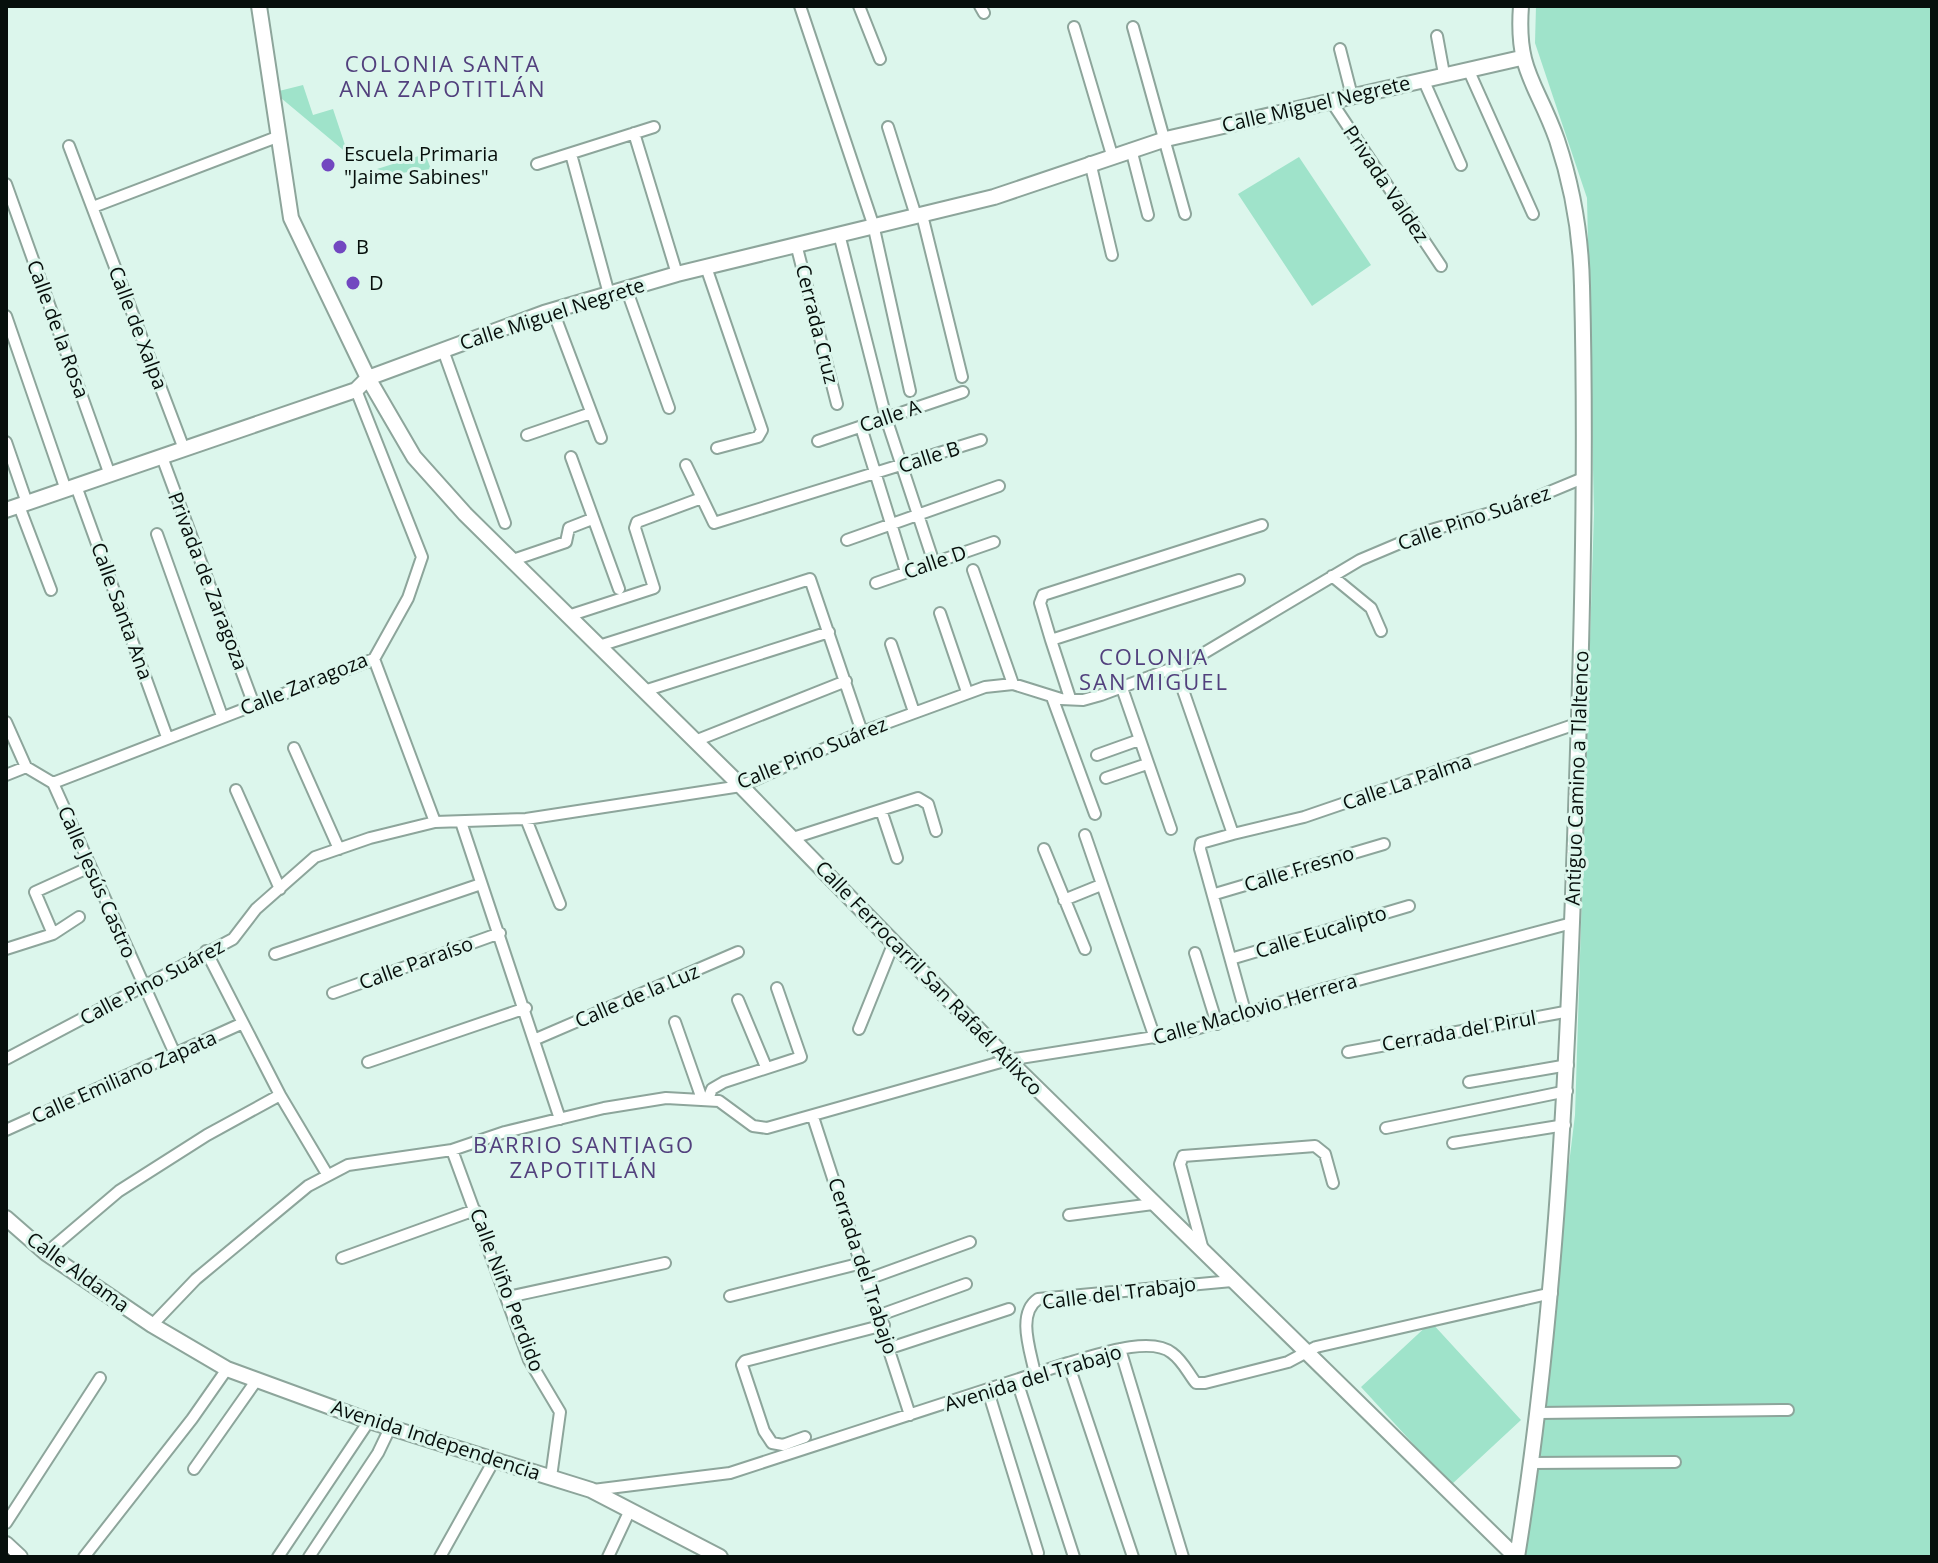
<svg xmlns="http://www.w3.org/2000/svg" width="1938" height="1563" font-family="'Open Sans',sans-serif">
  <rect width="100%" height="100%" fill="#dcf6ec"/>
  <!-- grass -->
  <path fill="#9fe3ca" d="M1536 6H1932V1557H1521L1575 1115 1594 513 1587 198 1535 43Z
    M303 85 313 115 333 109 348 154 281 98 279 91Z
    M425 154 431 169 394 174 377 169Z
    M1299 157 1371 265 1312 306 1238 194Z
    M1431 1322 1521 1420 1451 1485 1361 1387Z"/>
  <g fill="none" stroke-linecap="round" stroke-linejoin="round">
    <!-- street casing -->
    <g stroke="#8da59b" stroke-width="14">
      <path id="street" d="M800 6 873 224 910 391
        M859 6 880 59
        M980 6 984 13
        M1074 27 1112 155
        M1133 27 1185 214
        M1437 36 1444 74
        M1340 49 1352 96
        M1468 69 1533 214
        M1423 79 1461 165
        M1331 101 1441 266
        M888 127 916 216
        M634 133 677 274
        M69 146 184 449
        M1131 149 1148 215
        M571 154 609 294
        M1090 162 1112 255
        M537 164 654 127
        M6 184 110 475
        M93 207 277 137
        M922 215 962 377
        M839 234 886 418 934 563
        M796 244 837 404
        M706 267 762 430 758 437 717 448
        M626 288 669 408
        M553 311 601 438
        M6 316 66 490
        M443 350 505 523
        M861 427 906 572
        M527 435 591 413
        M818 441 963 392
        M6 442 27 503
        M162 457 254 705
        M571 457 619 589
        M686 465 714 523 981 440
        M76 486 167 737
        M19 506 51 590
        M157 534 222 716
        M847 540 999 486
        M513 560 566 542 569 528 592 519
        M973 570 1013 684
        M1332 576 1371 608 1381 631
        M876 583 994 542
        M940 613 967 692
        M568 616 654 588 635 528 637 522 699 499
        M1051 640 1040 603 1043 595 1262 525
        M891 644 914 712
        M599 646 810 579 862 732
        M374 659 435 822
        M1175 667 1233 834 1201 843 1200 849 1246 1015
        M1122 688 1171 829
        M644 691 829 632
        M1052 697 1095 814
        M1070 698 1051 640 1239 580
        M6 722 26 767 53 783 175 1054
        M695 741 846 681
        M294 748 339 849
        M1097 755 1139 740
        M6 775 26 767
        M1106 778 1147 764
        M53 783 374 659 408 598 422 557 356 390
        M236 790 280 889
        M881 810 897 858
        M526 819 560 904
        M461 822 560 1119
        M1233 834 1304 817 1579 723
        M1085 835 1155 1038
        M793 838 918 798 928 804 936 831
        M1044 849 1085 949
        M1215 894 1384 844
        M1064 900 1101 885
        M53 934 79 917
        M6 949 53 934 35 892 90 867
        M206 951 280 1095 327 1174
        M1195 953 1217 1024
        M275 954 481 884
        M1234 958 1409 906
        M333 993 500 933
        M738 1000 766 1067
        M675 1022 702 1099
        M859 1029 894 942
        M536 1039 738 952
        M1348 1052 1570 1011
        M6 1059 233 939 256 909 315 857 370 838 435 822 526 819 741 786 862 732 985 687 1013 684 1061 699 1083 700 1101 695 1189 662 1360 560 1431 530 1518 505 1583 478
        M368 1062 526 1008
        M1469 1082 1568 1065
        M708 1099 712 1089 724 1082 801 1057 777 988
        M813 1117 910 1415
        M1386 1128 1567 1091
        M6 1130 243 1023
        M1453 1143 1565 1125
        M452 1150 529 1360 560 1412 551 1477
        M1069 1215 1153 1204
        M1203 1250 1180 1164 1183 1156 1315 1146 1325 1154 1333 1183
        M46 1253 119 1191 207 1135 280 1095
        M342 1258 475 1210
        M868 1279 970 1242
        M730 1296 862 1263
        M508 1297 665 1263
        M880 1315 966 1284
        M152 1325 196 1279 308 1186 348 1165 452 1150 505 1132 604 1108 666 1098 719 1101 753 1126 767 1128 1008 1060 1186 1032 1324 989 1572 923
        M890 1348 1009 1309
        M1120 1349 1183 1557
        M1068 1363 1133 1557
        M1035 1374C1031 1352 1016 1314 1038 1299L1232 1281
        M1017 1381 1074 1557
        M988 1391 1038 1553
        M1539 1413 1788 1410
        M805 1437 783 1445 772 1443 764 1431 742 1365 745 1361 884 1325
        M1532 1463 1675 1462
        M194 1469 256 1381
        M593 1490 730 1473 1068 1363C1094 1356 1150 1335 1172 1353 1183 1361 1188 1373 1196 1383H1205L1288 1362 1316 1347 1552 1293
        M6 1523 100 1378
        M84 1557 192 1419 227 1369
        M278 1557 369 1421
        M309 1557 378 1453 390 1428
        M440 1557 493 1462
        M608 1557 630 1510"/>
    </g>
    <!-- secondary casing -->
    <g stroke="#8da59b" stroke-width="18">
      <path id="secondary" d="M259 6 291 218 368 378 414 457 465 514 741 786 1008 1060 1516 1557
        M6 510 356 390 368 378 544 313 677 274 994 197 1166 139 1521 58
        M6 1218 46 1253 152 1325 227 1369 369 1421 591 1490 720 1557
        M6 1544 20 1557
        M1517 1557C1554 1328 1566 1100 1574 868 1581 674 1587 480 1582 286 1581 236 1573 188 1557 140 1537 83 1516 72 1521 6"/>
    </g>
    <!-- street -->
    <use href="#street" stroke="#fff" stroke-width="10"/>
    <!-- secondary -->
    <use href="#secondary" stroke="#fff" stroke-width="14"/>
    <!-- rail -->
    <path stroke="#2e3935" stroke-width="3" stroke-dasharray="10 10" stroke-linecap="butt" d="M6 1553 10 1557"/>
  </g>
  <!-- markers -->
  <g fill="#7247c0" stroke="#dcf6ec" stroke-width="3">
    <circle cx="328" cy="165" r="8"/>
    <circle cx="340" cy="247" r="8"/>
    <circle cx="353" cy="283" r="8"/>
  </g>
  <g text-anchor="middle" stroke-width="6" stroke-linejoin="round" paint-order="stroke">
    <!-- street labels -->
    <g font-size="20" fill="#070f0c" stroke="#dcf6ec">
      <text transform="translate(1316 104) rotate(-13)" y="7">Calle Miguel Negrete</text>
      <text transform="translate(1386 184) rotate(56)" y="7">Privada Valdez</text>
      <text transform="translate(552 314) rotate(-18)" y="7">Calle Miguel Negrete</text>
      <text transform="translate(817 324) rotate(76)" y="7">Cerrada Cruz</text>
      <text transform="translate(138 328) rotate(69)" y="7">Calle de Xalpa</text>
      <text transform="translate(58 329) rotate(70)" y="7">Calle de la Rosa</text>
      <text transform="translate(890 416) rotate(-19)" y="7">Calle A</text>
      <text transform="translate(929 457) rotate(-18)" y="7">Calle B</text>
      <text transform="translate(1474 518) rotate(-19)" y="7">Calle Pino Suárez</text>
      <text transform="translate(935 562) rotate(-19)" y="7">Calle D</text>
      <text transform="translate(208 581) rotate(69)" y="7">Privada de Zaragoza</text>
      <text transform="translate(122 611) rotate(70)" y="7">Calle Santa Ana</text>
      <text transform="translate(304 684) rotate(-22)" y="7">Calle Zaragoza</text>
      <text transform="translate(812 753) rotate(-22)" y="7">Calle Pino Suárez</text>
      <text transform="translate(1577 778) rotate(-88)" y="7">Antiguo Camino a Tlaltenco</text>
      <text transform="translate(1407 782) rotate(-19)" y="7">Calle La Palma</text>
      <text transform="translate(1299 869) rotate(-17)" y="7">Calle Fresno</text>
      <text transform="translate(97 882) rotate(66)" y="7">Calle Jesús Castro</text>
      <text transform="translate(1321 932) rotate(-17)" y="7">Calle Eucalipto</text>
      <text transform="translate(416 963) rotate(-20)" y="7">Calle Paraíso</text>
      <text transform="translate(929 978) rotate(46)" y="7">Calle Ferrocarril San Rafaél Atlixco</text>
      <text transform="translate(152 982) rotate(-28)" y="7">Calle Pino Suárez</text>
      <text transform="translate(637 996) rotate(-23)" y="7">Calle de la Luz</text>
      <text transform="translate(1255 1009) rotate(-16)" y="7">Calle Maclovio Herrera</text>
      <text transform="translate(1459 1031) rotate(-10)" y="7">Cerrada del Pirul</text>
      <text transform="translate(124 1077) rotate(-24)" y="7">Calle Emiliano Zapata</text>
      <text transform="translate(863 1266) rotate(72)" y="7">Cerrada del Trabajo</text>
      <text transform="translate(78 1272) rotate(36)" y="7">Calle Aldama</text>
      <text transform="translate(507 1290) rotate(69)" y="7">Calle Niño Perdido</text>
      <text transform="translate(1119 1293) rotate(-7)" y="7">Calle del Trabajo</text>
      <text transform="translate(1033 1378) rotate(-17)" y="7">Avenida del Trabajo</text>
      <text transform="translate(436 1440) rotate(18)" y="7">Avenida Independencia</text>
    </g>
    <!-- poi labels -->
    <g font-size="20" fill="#070f0c" stroke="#dcf6ec" text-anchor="start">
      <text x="344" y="161">Escuela Primaria<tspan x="344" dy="23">"Jaime Sabines"</tspan></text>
      <text x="356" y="254">B</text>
      <text x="369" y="290">D</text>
    </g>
    <!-- neighbourhood labels -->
    <g font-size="22" letter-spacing="2" fill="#52407d" stroke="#dcf6ec">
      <text x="443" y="72">COLONIA SANTA<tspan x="443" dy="25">ANA ZAPOTITLÁN</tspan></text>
      <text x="1154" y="665">COLONIA<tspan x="1154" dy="25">SAN MIGUEL</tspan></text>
      <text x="584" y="1153">BARRIO SANTIAGO<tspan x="584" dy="25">ZAPOTITLÁN</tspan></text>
    </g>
  </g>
  <!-- border -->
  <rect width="1938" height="1563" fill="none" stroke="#070f0c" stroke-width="16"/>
</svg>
